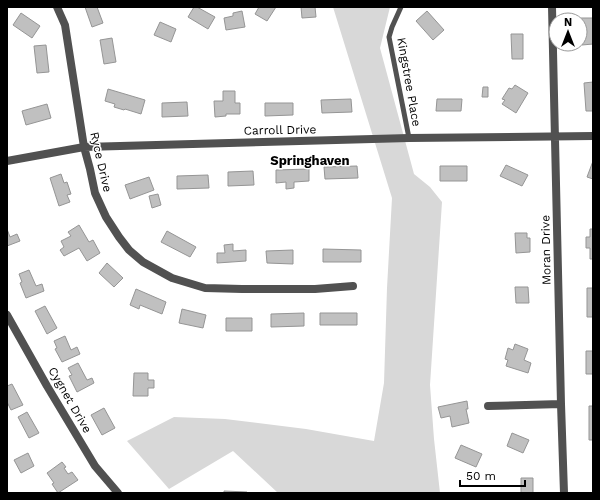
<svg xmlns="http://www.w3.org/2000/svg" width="600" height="500" font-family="'Work Sans',sans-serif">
  <rect width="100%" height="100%" fill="#fff"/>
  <!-- green -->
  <path fill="#d8d8d8" d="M333 7H390L380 48 414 174 430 187 442 202 430 385 434 439 440 493H278L233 451 169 489 127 441 174 417 225 419 306 429 374 441 384 383 387 288 392 198Z"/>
  <!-- building -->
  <path fill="#c0c0c0" stroke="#959595" d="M85 7H97L103 23 92 27Z
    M194 7H197L215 17 208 29 188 17Z
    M259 7H276L267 21 255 14Z
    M301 7H315L316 17 302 18Z
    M242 11 245 27 226 30 224 18 233 16V13Z
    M427 11 444 30 433 40 416 21Z
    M21 13 40 26 32 38 13 25Z
    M581 18H593V44L582 45Z
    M160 22 176 29 171 42 154 35Z
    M511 34H523V59H512Z
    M112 38 116 62 104 64 100 40Z
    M46 45 49 72 37 73 34 46Z
    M593 82V111H586L584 83Z
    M515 85 528 93 516 113 502 104 505 100 502 99 509 88 512 89Z
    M483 87H488V97H482Z
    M108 89 145 100 141 114 125 109 124 110 114 107 115 104 105 101Z
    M223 91H235V103H240V114H226V116L215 117 214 101H223Z
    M351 99 352 112 322 113 321 100Z
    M437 99H462L461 111H436Z
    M187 102 188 116 162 117V103Z
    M265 103H293V115L265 116Z
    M47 104 51 118 26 125 22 111Z
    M593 161V179L587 177Z
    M506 165 528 175 522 186 500 176Z
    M357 166 358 178 325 179 324 167Z
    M440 166H467V181H440Z
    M309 169V181L294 182V188L286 189V182L276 183V170Z
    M253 171 254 185 228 186V172Z
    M61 174 64 183 67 182 71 194 67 195 70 202 59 206 50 178Z
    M208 175 209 188 177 189V176Z
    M149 177 154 190 130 199 125 185Z
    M158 194 161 205 152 208 149 196Z
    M79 225 89 242 93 240 100 253 87 261 79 248 64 256 60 250 64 247 61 241 71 236 68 232Z
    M7 229 10 237 17 234 20 241 7 246Z
    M590 229H593V259H590V248H586V237H590Z
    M167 231 196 247 190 257 161 242Z
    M515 233H527V238H530V252L516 253Z
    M233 244V251L246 250V261L217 263V253H225L224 245Z
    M323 249 361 250V262H323Z
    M293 250V264L267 263 266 251Z
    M107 263 123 278 114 287 99 273Z
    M29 270 36 286 42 284 44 291 26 298 20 283 22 282 19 274Z
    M515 287H528L529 303H516Z
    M587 288H593V317H587Z
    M136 289 166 302 162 314 140 305 139 309 130 305Z
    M45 306 57 328 47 334 35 311Z
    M182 309 206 315 203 328 179 323Z
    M304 313V326L271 327V314Z
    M320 313H357V325H320Z
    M226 318H252V331H226Z
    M65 336 71 350 77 347 80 354 62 362 55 349 57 348 54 341Z
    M515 344 528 349 524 360 531 363 528 373 506 366 508 360 505 359 508 348 513 350Z
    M586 351H593V374H586Z
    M78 363 87 380 92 378 94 383 77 392 69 376 72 375 68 368Z
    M134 373H148V380H154V388H148V396H133Z
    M12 384 23 405 11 410 7 402V386Z
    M467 401 468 409H466L469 423 452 427 450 416 441 418 438 407Z
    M589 406H593V440H589Z
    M104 408 115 428 102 435 91 415Z
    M27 412 39 433 29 438 18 417Z
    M512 433 529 440 523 453 507 446Z
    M461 445 482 454 476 467 455 458Z
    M28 453 34 466 21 473 14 460Z
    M62 462 66 467 64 468 68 474 72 472 78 480 58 493 52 484 54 483 47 473Z
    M521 478H533V493H521Z
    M224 491 247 492V493H224Z"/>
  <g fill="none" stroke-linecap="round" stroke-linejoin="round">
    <!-- lane -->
    <path stroke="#515151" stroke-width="5" d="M401 7 392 27 389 37 409 138"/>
    <!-- street -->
    <path stroke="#515151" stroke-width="8" d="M57 7 65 25 84 147 90 169 95 193 106 217 119 237 129 250 143 262 172 278 205 288 242 289H315L353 286
      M552 7 561 404 564 493
      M7 161 84 147 409 138 593 136
      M7 315 47 386 95 466 118 493
      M488 406 561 404"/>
  </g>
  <g text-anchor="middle" stroke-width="3" stroke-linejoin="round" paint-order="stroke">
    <!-- street labels -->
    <g font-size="12" fill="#000" stroke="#fff">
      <text transform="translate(409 82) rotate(80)" y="4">Kingstree Place</text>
      <text transform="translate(280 130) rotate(-1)" y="4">Carroll Drive</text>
      <text transform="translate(101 162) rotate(77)" y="4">Ryce Drive</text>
      <text transform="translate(546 250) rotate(-91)" y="4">Moran Drive</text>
      <text transform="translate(70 400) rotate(60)" y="4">Cygnet Drive</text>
    </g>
    <!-- neighbourhood labels -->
    <g font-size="13" font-weight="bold" fill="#000" stroke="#fff">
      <text x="310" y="165">Springhaven</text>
    </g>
  </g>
  <!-- border -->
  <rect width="600" height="500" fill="none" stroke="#000000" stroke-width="16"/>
  <!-- north arrow -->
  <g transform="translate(568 32)"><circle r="19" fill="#ffffff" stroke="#999999"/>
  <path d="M0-3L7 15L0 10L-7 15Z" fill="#000000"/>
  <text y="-6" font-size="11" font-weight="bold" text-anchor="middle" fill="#000000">N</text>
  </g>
  <!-- scale -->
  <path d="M460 480v6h65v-6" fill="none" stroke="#000000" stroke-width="2"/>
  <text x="466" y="480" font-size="12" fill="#000000" stroke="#ffffff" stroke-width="3" paint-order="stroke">50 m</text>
</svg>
